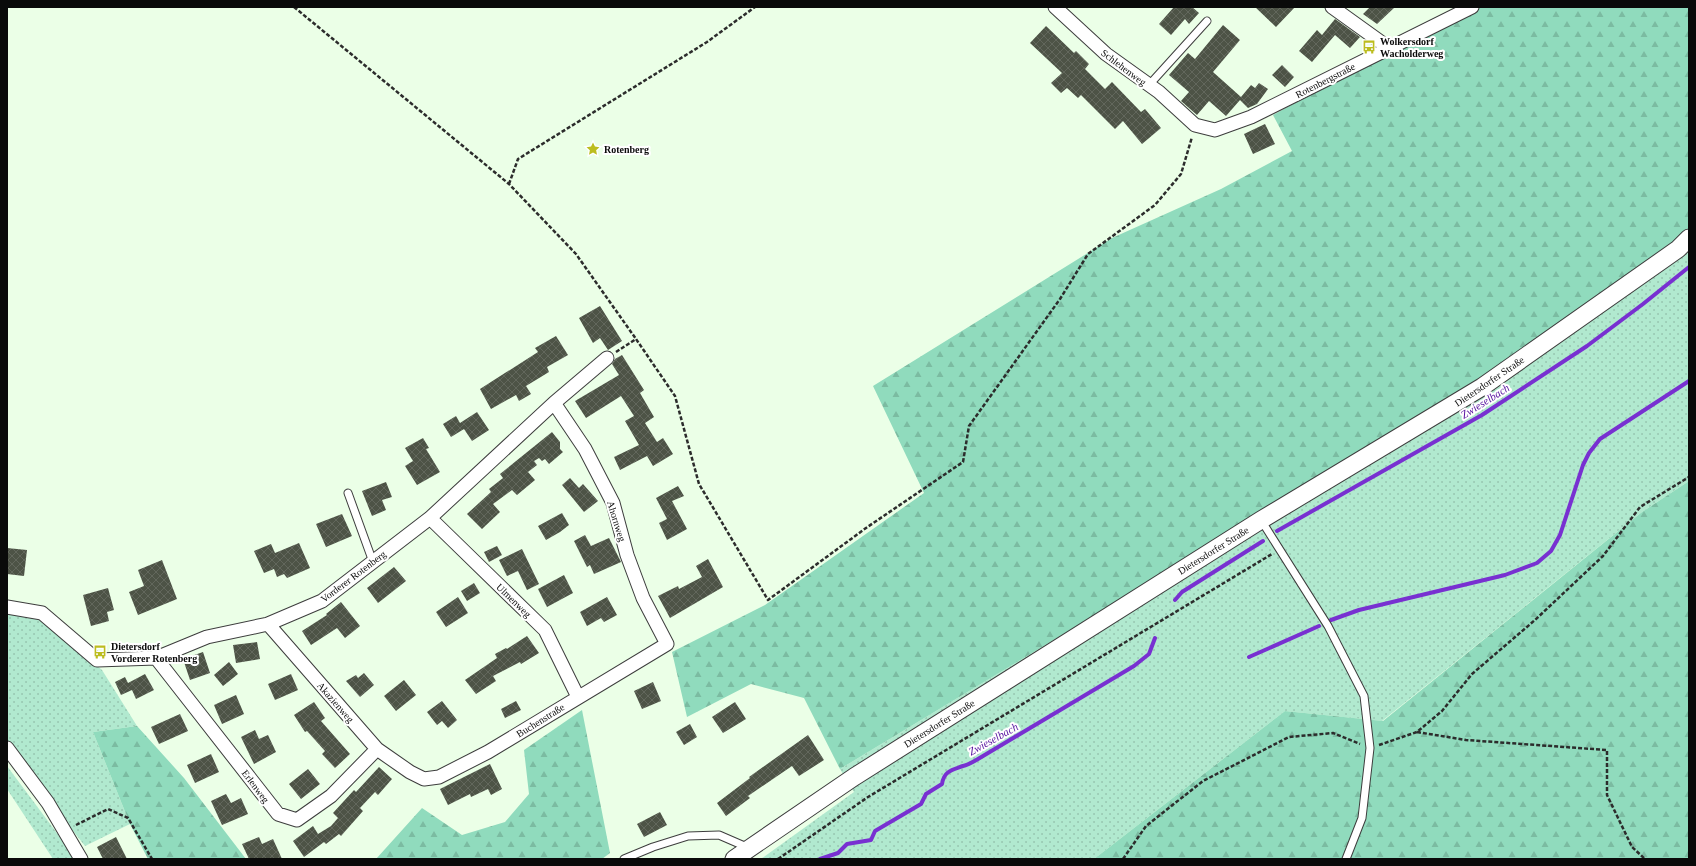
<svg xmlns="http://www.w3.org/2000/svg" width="1696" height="866" font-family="'Times New Roman',serif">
  <defs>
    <pattern id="grass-dots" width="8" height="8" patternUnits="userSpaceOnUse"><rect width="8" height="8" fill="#b1e9cf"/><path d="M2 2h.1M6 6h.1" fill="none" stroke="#97c6b0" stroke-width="1.8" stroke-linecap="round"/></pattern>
    <pattern id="forest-firs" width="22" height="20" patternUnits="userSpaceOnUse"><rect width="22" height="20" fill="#90dbbd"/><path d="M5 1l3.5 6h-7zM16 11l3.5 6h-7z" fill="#7bbba1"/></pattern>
    <pattern id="building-cross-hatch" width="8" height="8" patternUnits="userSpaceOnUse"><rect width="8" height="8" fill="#4d5346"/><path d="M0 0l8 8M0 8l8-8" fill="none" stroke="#62675c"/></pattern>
  </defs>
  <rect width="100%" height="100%" fill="#ebffe7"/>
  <!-- grass -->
  <path fill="url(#grass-dots)" d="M1689 228V481L1642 512 1382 721 1285 711 1094 859H761L854 792 840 769 1477 384 1678 239Z
    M7 614 40 616 102 670 137 726 93 732 130 824 85 846 7 748Z
    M7 766 71 852 74 859H53L7 789Z"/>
  <!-- forest -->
  <path fill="url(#forest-firs)" d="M1468 7H1689V228L1678 239 1477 384 840 769 804 698 751 684 687 717 672 652 765 605 924 493 873 386 1112 238 1221 189 1292 151 1273 115Z
    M1689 481V859H1094L1285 711 1383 721 1642 512Z
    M582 710 610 853 602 859H376L422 808 462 835 505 822 529 794 524 750Z
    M137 726 184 778 246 859H148L130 824 93 732Z"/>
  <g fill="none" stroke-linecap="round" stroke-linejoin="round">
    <!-- stream -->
    <path stroke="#7830d1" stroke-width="4" d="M1277 531 1482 415 1587 346 1643 304 1689 267
      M1175 600 1182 592 1263 541
      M1331 620 1359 610 1505 575 1537 563 1551 551 1560 535 1583 465 1589 453 1600 439 1689 381
      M1249 657 1319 626
      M820 859 838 853 847 844 871 840 875 831 921 804 926 794 942 784C944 771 952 770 963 766 968 765 973 762 978 759L1134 666 1149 654 1155 638"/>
  </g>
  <!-- building -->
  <path fill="url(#building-cross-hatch)" d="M1174 7H1192L1199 13 1189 24 1185 19 1171 35 1159 24Z
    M1255 7H1295L1276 27Z
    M1370 7H1395L1377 24 1363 14Z
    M1335 19 1360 37 1350 48 1335 35 1312 62 1299 51 1317 30 1322 35Z
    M1223 25 1240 40 1213 72 1241 97 1251 85 1255 88 1259 83 1268 89 1257 104 1248 108 1240 100 1226 116 1209 101 1197 115 1181 101 1189 92 1169 75 1188 53 1195 59Z
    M1046 26 1074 53 1076 51 1089 64 1085 69 1105 89 1112 82 1141 112 1145 109 1161 128 1142 144 1123 121 1115 129 1081 95 1078 98 1067 88 1061 93 1051 83 1062 73 1030 43Z
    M1282 65 1294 77 1285 87 1272 75Z
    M1265 124 1275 144 1253 154 1244 134Z
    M600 306 622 341 608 350 600 338 593 343 579 318Z
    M556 336 568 355 547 367 549 372 526 386 531 394 519 401 516 395 491 409 480 389 538 352 535 348Z
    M622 355 644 390 640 393 654 417 645 423 657 442 663 438 673 454 653 466 647 456 620 470 614 457 639 445 625 421 634 416 621 396 586 418 575 401 619 375 612 364 615 359Z
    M477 412 489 430 472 441 462 426 464 429 451 437 443 424 456 416 460 423Z
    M552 432 560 442V449L563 452 549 464 545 459 542 461 539 458 534 461 537 465 528 472 535 480 517 495 512 490 493 504 500 512 482 529 467 514 491 492 489 489 503 478 500 474Z
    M423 438 429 448 426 449 440 472 417 485 405 466 413 461 405 448Z
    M570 478 579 488 583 484 598 501 584 512 562 485Z
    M386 482 392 497 382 500 386 510 372 516 362 491Z
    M678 486 684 496 672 501 687 529 667 540 659 523 667 519 656 498Z
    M562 513 569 525 560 532 546 540 538 526Z
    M342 514 352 536 326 547 316 524Z
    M585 535 591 546 609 538 621 562 594 574 590 565 587 567 574 541Z
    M299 543 310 568 287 578 284 574 277 577 274 569 264 573 254 551 271 544 275 553Z
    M497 546 502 555 489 562 484 552Z
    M7 548 27 550 24 576 7 574Z
    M522 549 539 584 527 590 518 571 507 576 499 560Z
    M708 559 723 587 670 618 658 596 678 586 679 589 702 577 696 566Z
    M162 560 177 599 138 615 129 592 144 586 138 570Z
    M394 567 406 581 378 603 367 588Z
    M564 575 573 593 547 607 538 589Z
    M474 583 480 593 467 601 461 591Z
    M108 588 114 610 107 612 109 621 91 626 83 595Z
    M458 597 468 613 446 627 436 612Z
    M607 597 617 615 604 622 601 618 587 626 580 612Z
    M341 602 360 626 345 638 337 628 311 645 302 631 327 615 326 614Z
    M527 636 539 653 521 664 520 662 493 676 496 681 476 694 465 680 497 658 495 654 506 648 507 649Z
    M257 642 260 659 236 663 233 645Z
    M203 652 210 673 190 680 183 659Z
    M229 662 238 674 223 686 214 675Z
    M364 673 374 685 360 697 346 681 356 675 358 678Z
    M145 674 154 690 136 699 132 690 121 695 115 682 125 677 128 683Z
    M291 674 298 690 275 700 268 684Z
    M404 680 416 695 396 711 384 696Z
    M653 682 661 701 642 709 634 691Z
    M236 695 244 714 222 724 214 705Z
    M442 701 457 720 448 728 442 721 437 725 427 712Z
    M516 701 521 710 505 718 501 709Z
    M314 702 325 718 321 721 350 754 335 768 322 754 325 751 307 731 305 732 294 715Z
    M735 702 746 719 723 733 712 717Z
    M180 714 188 731 159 744 151 727Z
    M690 724 697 737 684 745 676 732Z
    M255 730 259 739 268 735 276 752 254 764 241 737Z
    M808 735 824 760 799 776 792 766 748 796 750 798 726 816 717 803 750 778 749 777Z
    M211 754 219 772 195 783 187 765Z
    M490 764 502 789 491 795 488 789 471 797 470 794 448 805 440 789Z
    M379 767 392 779 378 795 375 792 360 808 363 811 341 836 339 834 326 844 324 842 304 857 293 841 313 826 318 834 331 826 338 818 333 813 354 790 356 792Z
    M308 769 320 784 301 799 289 784Z
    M226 794 231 803 241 798 248 814 222 825 211 801Z
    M660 812 667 825 644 837 637 824Z
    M116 837 127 859H103L97 847Z
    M259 837 262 844 273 839 282 859H249L242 844Z"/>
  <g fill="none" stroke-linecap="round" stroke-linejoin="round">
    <!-- service casing -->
    <g stroke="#3d3d3d" stroke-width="9">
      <path id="service" d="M1149 85 1207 21
        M348 493 373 562
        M1261 520 1328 626 1364 696 1370 748 1362 818 1346 859
        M624 859 653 847 688 836 719 835 749 848"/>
    </g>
    <!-- minor casing -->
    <g stroke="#3d3d3d" stroke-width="15">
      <path id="minor" d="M1055 7 1106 54 1159 92 1195 125 1215 130 1251 117 1472 7
        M1332 7 1389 48
        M430 518 545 630 578 697
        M7 607 42 613 97 660 156 658 207 637 268 624 322 601 430 518 554 403 607 358
        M268 624 377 749 410 772 424 779 439 777 488 752 667 644 643 598 627 555 613 503 585 449 554 403
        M156 658 278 814 297 820 331 796 377 749
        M7 748 48 803 81 859"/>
    </g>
    <!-- tertiary casing -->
    <g stroke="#3d3d3d" stroke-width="19">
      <path id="tertiary" d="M734 859 854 777 1261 520 1482 387 1678 249 1689 238"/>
    </g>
    <!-- path -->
    <path stroke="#2c2c2c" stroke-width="2.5" stroke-dasharray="4 2" stroke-linecap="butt" d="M294 7 509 184 576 254 636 339
      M509 184 518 159 707 42 755 7
      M616 352 636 339 675 396 699 484 768 600 866 528 963 462 969 426 1060 299 1088 254 1155 205 1181 174 1192 137
      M1417 732 1466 740 1607 750V795L1632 847 1645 859
      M1379 745 1417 732 1442 711 1472 674 1535 620 1603 556 1640 507 1689 477
      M76 825 108 809 128 818 152 859
      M778 859 868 797 1272 554
      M1123 859 1146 826 1203 781 1289 737 1333 733 1360 744"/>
    <!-- service -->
    <use href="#service" stroke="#fff" stroke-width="7"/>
    <!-- minor -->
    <use href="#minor" stroke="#fff" stroke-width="13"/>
    <!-- tertiary -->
    <use href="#tertiary" stroke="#fff" stroke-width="17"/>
  </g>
  <!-- icons -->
  <defs>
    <g id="bus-bare" transform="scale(1.08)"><path d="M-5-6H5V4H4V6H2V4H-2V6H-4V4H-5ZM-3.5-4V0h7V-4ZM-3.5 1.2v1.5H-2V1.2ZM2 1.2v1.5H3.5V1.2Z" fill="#bcbd1f" stroke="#fff" stroke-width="2.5" paint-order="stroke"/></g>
    <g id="sight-bare" transform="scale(1.08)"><path d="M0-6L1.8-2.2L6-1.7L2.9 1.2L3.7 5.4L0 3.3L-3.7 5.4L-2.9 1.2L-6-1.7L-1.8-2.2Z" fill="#bcbd1f" stroke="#fff" stroke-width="2.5" paint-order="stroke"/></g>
  </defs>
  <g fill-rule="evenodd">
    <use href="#bus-bare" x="1369" y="47"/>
    <use href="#sight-bare" x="593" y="149"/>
    <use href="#bus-bare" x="100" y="652"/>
  </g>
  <g text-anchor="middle" stroke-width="4" stroke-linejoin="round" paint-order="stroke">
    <!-- poi labels -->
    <g font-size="10" font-weight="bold" fill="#0a0a0a" stroke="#fff" text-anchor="start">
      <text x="1380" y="45">Wolkersdorf<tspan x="1380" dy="12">Wacholderweg</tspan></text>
      <text x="604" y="153">Rotenberg</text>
      <text x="111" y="650">Dietersdorf<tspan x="111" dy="12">Vorderer Rotenberg</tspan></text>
    </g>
    <!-- street labels -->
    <g font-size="10" fill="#0a0a0a" stroke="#fff">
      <text transform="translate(1124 67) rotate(37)" y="4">Schlehenweg</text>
      <text transform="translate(1325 80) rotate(-27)" y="4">Rotenbergstraße</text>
      <text transform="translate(1489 381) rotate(-34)" y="4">Dietersdorfer Straße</text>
      <text transform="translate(617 521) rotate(73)" y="4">Ahornweg</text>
      <text transform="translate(1213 550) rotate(-32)" y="4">Dietersdorfer Straße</text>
      <text transform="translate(353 576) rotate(-37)" y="4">Vorderer Rotenberg</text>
      <text transform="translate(514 600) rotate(44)" y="4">Ulmenweg</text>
      <text transform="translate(336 702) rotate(49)" y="4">Akazienweg</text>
      <text transform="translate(540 720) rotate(-32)" y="4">Buchenstraße</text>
      <text transform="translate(939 723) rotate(-32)" y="4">Dietersdorfer Straße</text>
      <text transform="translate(256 786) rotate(53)" y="4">Erlenweg</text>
    </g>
    <!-- water labels -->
    <g font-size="11" font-style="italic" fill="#56119e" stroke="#fff">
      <text transform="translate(1485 401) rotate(-32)" y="4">Zwieselbach</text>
      <text transform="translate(993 739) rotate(-29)" y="4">Zwieselbach</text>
    </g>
  </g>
  <!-- border -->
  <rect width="1696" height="866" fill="none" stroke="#0a0a0a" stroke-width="16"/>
</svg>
